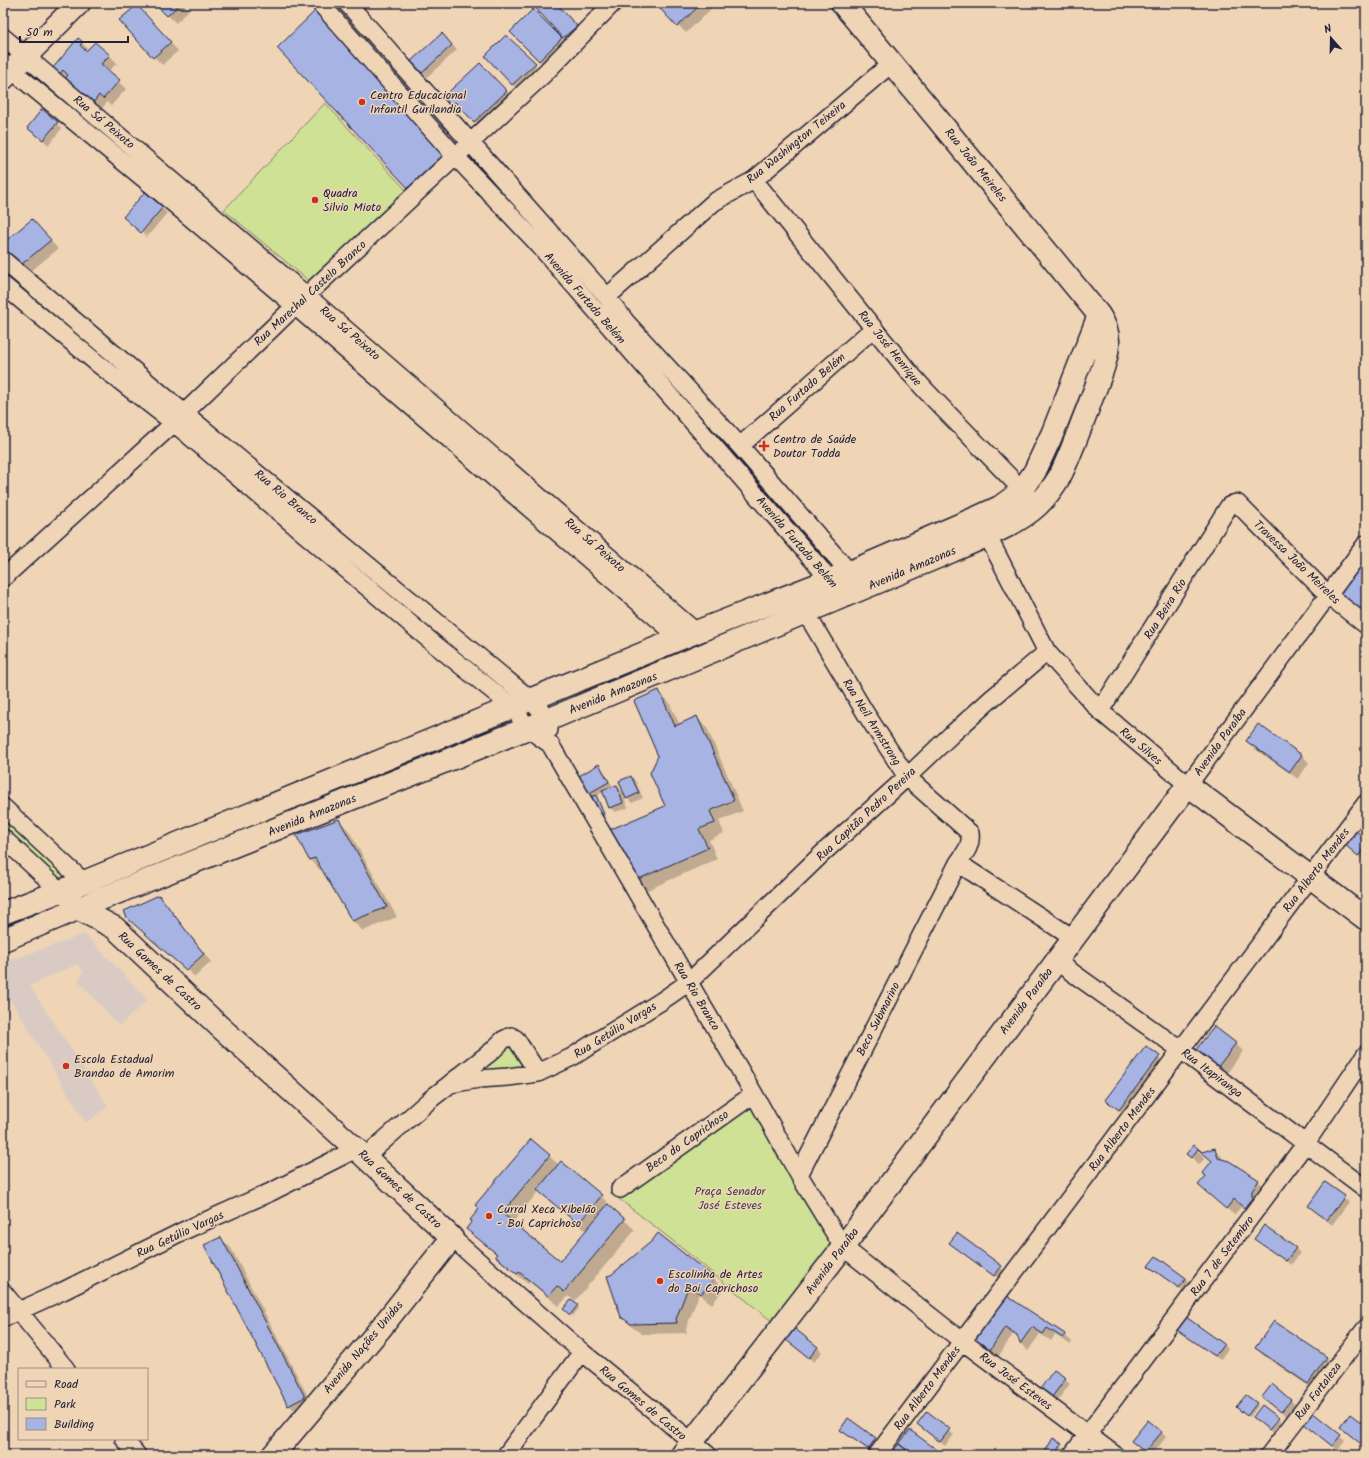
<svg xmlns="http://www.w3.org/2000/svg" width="1369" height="1458" font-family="Kalam,sans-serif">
  <rect width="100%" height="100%" fill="#efd5b6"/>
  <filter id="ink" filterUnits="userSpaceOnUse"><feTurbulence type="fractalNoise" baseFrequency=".025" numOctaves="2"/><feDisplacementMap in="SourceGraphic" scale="8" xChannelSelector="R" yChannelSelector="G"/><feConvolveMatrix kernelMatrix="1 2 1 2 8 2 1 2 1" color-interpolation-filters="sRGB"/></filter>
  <g filter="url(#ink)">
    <!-- built -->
    <path fill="#d9cbc4" d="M85 934 148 1000 119 1026 78 981 83 972 77 964 30 986 108 1106 86 1123 5 991 3 992V963Z"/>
    <!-- green -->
    <path fill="#cfe195" stroke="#788268" d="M325 103 406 190 309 281 224 210Z
      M3 809 82 882 62 890 3 836Z
      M58 899 62 910 3 933V921Z
      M509 1036 534 1071 476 1073Z
      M750 1096 841 1246 779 1327 668 1237 614 1195 709 1129Z"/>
    <!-- shadow -->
    <path fill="#0003" fill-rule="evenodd" d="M155 3H182L189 10 176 23Z
      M533 3H556L584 34 572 45Z
      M656 3H712L714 6 686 33Z
      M533 10 569 47 547 68 511 32Z
      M144 14 178 51 162 65 121 21Z
      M325 22 454 167 419 197 278 48Z
      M506 37 543 72 520 91 512 84Z
      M447 39 457 50 427 77 422 72Z
      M82 43 89 50 109 55 117 63 108 72 126 89 111 106 107 102 101 110 53 69Z
      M488 72 514 99 482 129 463 109 457 115 442 100Z
      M42 111 62 128 49 145 33 132Z
      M162 208 167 213 147 237 129 222Z
      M32 220 58 249 31 271 10 253 3 246V245Z
      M659 691 669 702 680 725 697 717 707 728 743 811 719 821 724 833 709 840 717 859 643 892 632 881 666 806 659 756Z
      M1247 741 1302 755 1309 763 1298 779 1255 749Z
      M599 766 604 771 613 787 617 786 622 791 628 808 615 812 610 808 604 792 596 796 598 799 605 816 598 819 584 796Z
      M631 777 636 782 643 798 632 803 627 798Z
      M339 820 349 831 397 917 363 931 353 921 323 869 320 870 310 860 297 836Z
      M1366 841V857L1363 860 1349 848Z
      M159 896 166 904 211 962 195 977 136 925Z
      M1214 1027 1236 1044 1243 1051 1223 1079 1193 1055Z
      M1146 1048 1167 1065 1127 1117 1107 1100Z
      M531 1140 559 1165 561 1163 601 1196 609 1204 608 1205 635 1230 575 1301 568 1296 559 1306 530 1282 528 1284 506 1266 496 1256 497 1255 468 1229ZM539 1191 586 1231 560 1262 512 1223Z
      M1194 1147 1205 1158 1199 1165 1188 1154Z
      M1215 1150 1222 1157 1223 1161 1258 1181 1266 1188 1252 1215 1242 1206 1234 1215 1207 1192V1176L1213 1162Z
      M1326 1184 1349 1202 1332 1225 1309 1206Z
      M957 1234 1006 1272 1000 1280 951 1243Z
      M220 1238 231 1248 314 1408 299 1415 289 1405Z
      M1260 1243 1295 1248 1300 1253 1291 1265Z
      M1156 1257 1191 1284 1185 1292 1150 1266Z
      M608 1277 714 1279 724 1289 712 1304 699 1294 686 1329 687 1333 642 1334 632 1327 621 1316Z
      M1004 1295 1065 1335 1072 1342 1071 1345 1055 1335 1051 1341 1040 1334 1028 1351 1021 1344 1019 1338 1013 1334 995 1362 980 1352Z
      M577 1306 579 1308 573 1316 567 1311Z
      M1178 1329 1223 1344 1228 1349 1220 1360 1183 1334Z
      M791 1344 817 1347 822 1352 814 1362Z
      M1256 1348 1326 1358 1334 1365 1316 1391 1264 1356Z
      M1065 1379 1070 1384 1057 1401 1041 1389Z
      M1272 1386 1296 1405 1287 1417 1263 1397Z
      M1256 1403 1258 1406 1250 1417 1239 1409Z
      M1263 1407 1283 1424 1275 1434 1259 1422Z
      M928 1413 954 1435 945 1446 923 1429Z
      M1312 1414 1345 1441 1338 1450 1309 1428Z
      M841 1429 875 1439 880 1444 873 1453 846 1434Z
      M910 1431 942 1455H891Z
      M1161 1432 1166 1437 1152 1455H1149L1138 1446Z
      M1054 1440 1067 1450 1063 1455H1044Z"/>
    <!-- building -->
    <path fill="#a7b3e3" stroke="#22223b" d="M154 3H181L167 16Z
      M531 3H556L577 26 563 38Z
      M655 3H702L677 27Z
      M137 5 171 42 153 58 119 20Z
      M533 9 562 38 539 61 510 32Z
      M315 11 444 156 408 188 277 48Z
      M442 33 452 45 422 73 411 61Z
      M506 35 536 63 512 85 485 56Z
      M78 38 83 42 80 45 86 51 95 42 110 55 101 64 120 80 103 99 99 95 93 103 65 79 68 75 63 70 59 75 52 69Z
      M480 63 507 91 474 122 455 102 449 108 441 99Z
      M42 109 58 122 43 140 27 128Z
      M145 192 163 207 141 233 123 217Z
      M32 219 51 240 22 264 3 247V243Z
      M1366 556V617L1337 595Z
      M659 690 675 726 697 716 734 800 710 811 715 823 699 829 708 848 632 882 609 830 665 806 650 773 658 756 634 701Z
      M1258 724 1302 755 1290 772 1246 741Z
      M599 764 609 782 584 796 574 779Z
      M631 776 639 793 626 799 619 781Z
      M617 785 623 803 609 808 602 790Z
      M596 795 604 814 595 817 588 798Z
      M339 819 387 907 352 921 315 858 309 860 296 835Z
      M1355 830 1366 839V846L1358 856 1343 843Z
      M159 895 204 954 186 970 127 918 124 911Z
      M1214 1026 1236 1043 1214 1072 1192 1055Z
      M1146 1046 1160 1056 1119 1110 1105 1100Z
      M531 1139 550 1155 502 1213 560 1261 608 1204 625 1219 564 1292 557 1286 548 1296 519 1272 517 1274 495 1256 497 1254 466 1229 472 1221 470 1220 479 1209 475 1205Z
      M1194 1145 1202 1152 1215 1148 1218 1158 1229 1161 1259 1180 1252 1191V1198L1244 1208 1234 1199 1226 1209 1198 1185 1206 1176 1202 1173 1212 1161 1198 1149 1191 1158 1186 1154Z
      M561 1161 602 1195 578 1224 537 1190Z
      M1325 1182 1345 1196 1327 1220 1308 1206Z
      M1264 1225 1296 1248 1286 1261 1254 1239Z
      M658 1233 715 1278 701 1294 689 1285 676 1319 677 1323 631 1324 621 1317 607 1276 611 1275 652 1241Z
      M957 1233 1002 1266 994 1276 949 1243Z
      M221 1237 305 1397 288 1406 204 1245Z
      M1156 1256 1186 1278 1179 1288 1148 1266Z
      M1004 1294 1065 1334 1063 1338 1047 1328 1043 1334 1032 1327 1020 1344 1017 1335 1005 1327 987 1355 971 1344Z
      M571 1300 578 1305 570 1315 563 1309Z
      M1186 1317 1224 1344 1215 1356 1177 1330Z
      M1274 1321 1327 1357 1308 1384 1255 1348Z
      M794 1328 818 1347 809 1358 785 1339Z
      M1054 1370 1066 1378 1052 1397 1040 1389Z
      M1272 1384 1291 1400 1281 1412 1262 1397Z
      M1246 1395 1257 1403 1247 1416 1236 1407Z
      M1262 1405 1279 1418 1269 1430 1253 1417Z
      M927 1411 950 1429 940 1442 917 1424Z
      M1312 1412 1341 1435 1332 1446 1303 1423Z
      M1350 1414 1366 1426V1448L1340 1427Z
      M848 1418 876 1438 868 1449 840 1430Z
      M1148 1420 1162 1432 1145 1452 1131 1441Z
      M910 1430 944 1455H914L899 1444Z
      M1053 1438 1062 1444 1055 1455H1043Z
      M899 1444 912 1455H890Z"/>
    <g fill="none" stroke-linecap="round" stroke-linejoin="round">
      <!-- street casing -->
      <g stroke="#22223b" stroke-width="20">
        <path id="street" d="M320 3 456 157 537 243 838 589
          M347 3 607 297 626 322 740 446 857 581
          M3 37 306 295 696 632
          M3 63 154 187 295 306 680 638
          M754 180 909 372 927 392 1030 498
          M3 260 184 413 530 699 549 719V730
          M3 285 97 363 174 423 433 643 513 707 527 728 550 744 754 1094 799 1175 843 1247 962 1341 1115 1455
          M607 297 714 202 754 180 892 63
          M740 446 874 328
          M982 525 1047 652 1100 711 1188 785 1366 544
          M3 578 174 423 295 306 544 74 613 3
          M1100 711 1229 506 1233 504 1237 503 1328 595 1366 625
          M3 807 84 882
          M3 838 60 891
          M958 863 1073 938
          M1056 961 1181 1050 1366 1189
          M451 1083 492 1051 503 1040 511 1036 516 1039 538 1073
          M365 1157 432 1098 450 1084 479 1079 508 1077 538 1073 572 1057 589 1046 660 1002 689 982 825 851 907 777 951 735 991 699 1047 652
          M799 1175 958 863C965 853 972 845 970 833L907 777 866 714 806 613
          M620 1189 754 1094
          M452 1238 582 1352 708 1455
          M3 1292 66 1369
          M3 1318 63 1291 181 1232 273 1191 356 1149
          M124 1439 137 1455
          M506 1455 582 1352
          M877 1455 1366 803
          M1072 1455 1306 1143 1366 1054
          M1269 1455 1366 1328"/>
      </g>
      <!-- secondary casing -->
      <g stroke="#22223b" stroke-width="25">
        <path id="secondary" d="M3 79 79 3
          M72 902 79 909 115 928 220 1027 365 1157 452 1238 380 1329 273 1455
          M3 913 84 882 696 632 850 572 978 517 1000 507 1022 491 1035 471 1053 432 1099 315
          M3 940 101 899 538 724 952 551C979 539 1017 525 1038 505 1047 496 1054 486 1060 476 1071 454 1079 430 1088 408 1094 390 1109 360 1108 341 1108 331 1105 324 1099 315L842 3
          M682 1455 843 1247 1188 785 1366 919"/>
      </g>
      <!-- street -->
      <use href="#street" stroke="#efd5b6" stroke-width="17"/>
      <!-- secondary -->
      <use href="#secondary" stroke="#efd5b6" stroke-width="22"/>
    </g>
  </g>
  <!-- markers -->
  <g fill="#c8321e" stroke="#efd5b6" stroke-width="1.5">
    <circle cx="362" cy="102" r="4"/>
    <circle cx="315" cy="200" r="4"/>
    <path d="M762 440h4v4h4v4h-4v4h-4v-4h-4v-4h4z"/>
    <circle cx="66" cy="1066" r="4"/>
    <circle cx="489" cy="1216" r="4"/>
    <circle cx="660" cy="1281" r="4"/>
  </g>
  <g text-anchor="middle" stroke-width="3" stroke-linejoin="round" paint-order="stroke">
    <!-- poi labels -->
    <g font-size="12" fill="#22223b" stroke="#efd5b6" text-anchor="start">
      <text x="370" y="99">Centro Educacional<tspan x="370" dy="14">Infantil Gurilandia</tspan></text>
      <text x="323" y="197">Quadra<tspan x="323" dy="14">Silvio Mioto</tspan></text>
      <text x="773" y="443">Centro de Saúde<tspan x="773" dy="14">Doutor Todda</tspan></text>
      <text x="74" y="1063">Escola Estadual<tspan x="74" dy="14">Brandao de Amorim</tspan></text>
      <text x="497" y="1213">Curral Xeca Xibelão<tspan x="497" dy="14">- Boi Caprichoso</tspan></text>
      <text x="668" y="1278">Escolinha de Artes<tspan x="668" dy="14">do Boi Caprichoso</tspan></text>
    </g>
    <!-- street labels -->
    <g font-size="12" fill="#22223b" stroke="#efd5b6">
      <text transform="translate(104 122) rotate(40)" y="4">Rua Sá Peixoto</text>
      <text transform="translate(796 142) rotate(-39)" y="4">Rua Washington Teixeira</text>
      <text transform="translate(976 165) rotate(51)" y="4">Rua João Meireles</text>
      <text transform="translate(310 293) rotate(-43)" y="4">Rua Marechal Castelo Branco</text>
      <text transform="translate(585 298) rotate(49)" y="4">Avenida Furtado Belém</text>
      <text transform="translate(350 333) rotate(41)" y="4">Rua Sá Peixoto</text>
      <text transform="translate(890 348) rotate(51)" y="4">Rua José Henrique</text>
      <text transform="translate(807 387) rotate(-41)" y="4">Rua Furtado Belém</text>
      <text transform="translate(286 497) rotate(40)" y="4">Rua Rio Branco</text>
      <text transform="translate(797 542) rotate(49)" y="4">Avenida Furtado Belém</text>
      <text transform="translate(595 545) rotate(41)" y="4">Rua Sá Peixoto</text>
      <text transform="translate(1297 562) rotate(44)" y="4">Travessa João Meireles</text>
      <text transform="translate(912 568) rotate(-23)" y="4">Avenida Amazonas</text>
      <text transform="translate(1165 609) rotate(-58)" y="4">Rua Beira Rio</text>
      <text transform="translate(613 693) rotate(-22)" y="4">Avenida Amazonas</text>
      <text transform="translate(872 722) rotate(58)" y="4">Rua Neil Armstrong</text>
      <text transform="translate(1220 742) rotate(-54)" y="4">Avenida Paraíba</text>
      <text transform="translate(1141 746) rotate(40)" y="4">Rua Silves</text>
      <text transform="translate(866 814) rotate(-43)" y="4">Rua Capitão Pedro Pereira</text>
      <text transform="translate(312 815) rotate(-22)" y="4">Avenida Amazonas</text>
      <text transform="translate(1316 870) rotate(-53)" y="4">Rua Alberto Mendes</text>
      <text transform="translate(160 971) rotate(43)" y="4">Rua Gomes de Castro</text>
      <text transform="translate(697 996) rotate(59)" y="4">Rua Rio Branco</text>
      <text transform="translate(1026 1001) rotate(-53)" y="4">Avenida Paraíba</text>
      <text transform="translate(878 1019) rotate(-63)" y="4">Beco Submarino</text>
      <text transform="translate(615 1030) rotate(-32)" y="4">Rua Getúlio Vargas</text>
      <text transform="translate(1212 1073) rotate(37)" y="4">Rua Itapiranga</text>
      <text transform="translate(1122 1129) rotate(-53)" y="4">Rua Alberto Mendes</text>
      <text transform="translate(687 1141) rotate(-35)" y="4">Beco do Caprichoso</text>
      <text transform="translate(400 1189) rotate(43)" y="4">Rua Gomes de Castro</text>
      <text transform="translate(180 1234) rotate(-25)" y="4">Rua Getúlio Vargas</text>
      <text transform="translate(1222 1256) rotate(-53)" y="4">Rua 7 de Setembro</text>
      <text transform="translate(832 1261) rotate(-53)" y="4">Avenida Paraíba</text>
      <text transform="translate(363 1347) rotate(-50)" y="4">Avenida Nações Unidas</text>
      <text transform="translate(1016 1381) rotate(37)" y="4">Rua José Esteves</text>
      <text transform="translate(927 1388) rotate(-53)" y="4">Rua Alberto Mendes</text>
      <text transform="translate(1318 1391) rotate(-53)" y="4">Rua Fortaleza</text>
      <text transform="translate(643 1403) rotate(40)" y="4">Rua Gomes de Castro</text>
    </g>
    <!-- park labels -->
    <g font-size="12" fill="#3c3f48" stroke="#efd5b6">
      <text x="730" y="1195">Praça Senador<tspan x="730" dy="14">José Esteves</tspan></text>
    </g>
  </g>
  <!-- margin -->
  <rect width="1369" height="1458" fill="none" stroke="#efd5b6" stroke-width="16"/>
  <rect x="8" y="8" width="1353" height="1442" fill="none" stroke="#22223b" stroke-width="1.5" filter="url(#ink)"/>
  <!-- legend -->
  <rect x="18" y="1368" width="130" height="72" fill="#efd5b6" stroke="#9d8d85"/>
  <rect x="26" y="1381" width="20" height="6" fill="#efd5b6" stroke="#9d8d85"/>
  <text x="54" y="1388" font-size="12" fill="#22223b">Road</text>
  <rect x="26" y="1398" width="20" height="12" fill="#cfe195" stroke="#9d8d85"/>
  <text x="54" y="1408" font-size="12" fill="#22223b">Park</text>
  <rect x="26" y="1418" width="20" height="12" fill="#a7b3e3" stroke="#9d8d85"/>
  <text x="54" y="1428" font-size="12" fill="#22223b">Building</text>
  <!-- north arrow -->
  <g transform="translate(1331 38) rotate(340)" stroke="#efd5b6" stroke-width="3" paint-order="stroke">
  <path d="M0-3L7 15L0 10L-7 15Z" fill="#22223b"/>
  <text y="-6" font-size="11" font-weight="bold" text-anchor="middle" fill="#22223b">N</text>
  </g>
  <!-- scale -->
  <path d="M20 36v6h108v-6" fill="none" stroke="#22223b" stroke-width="2"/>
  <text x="26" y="36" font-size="12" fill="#22223b" stroke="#efd5b6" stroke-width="3" paint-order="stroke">50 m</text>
</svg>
